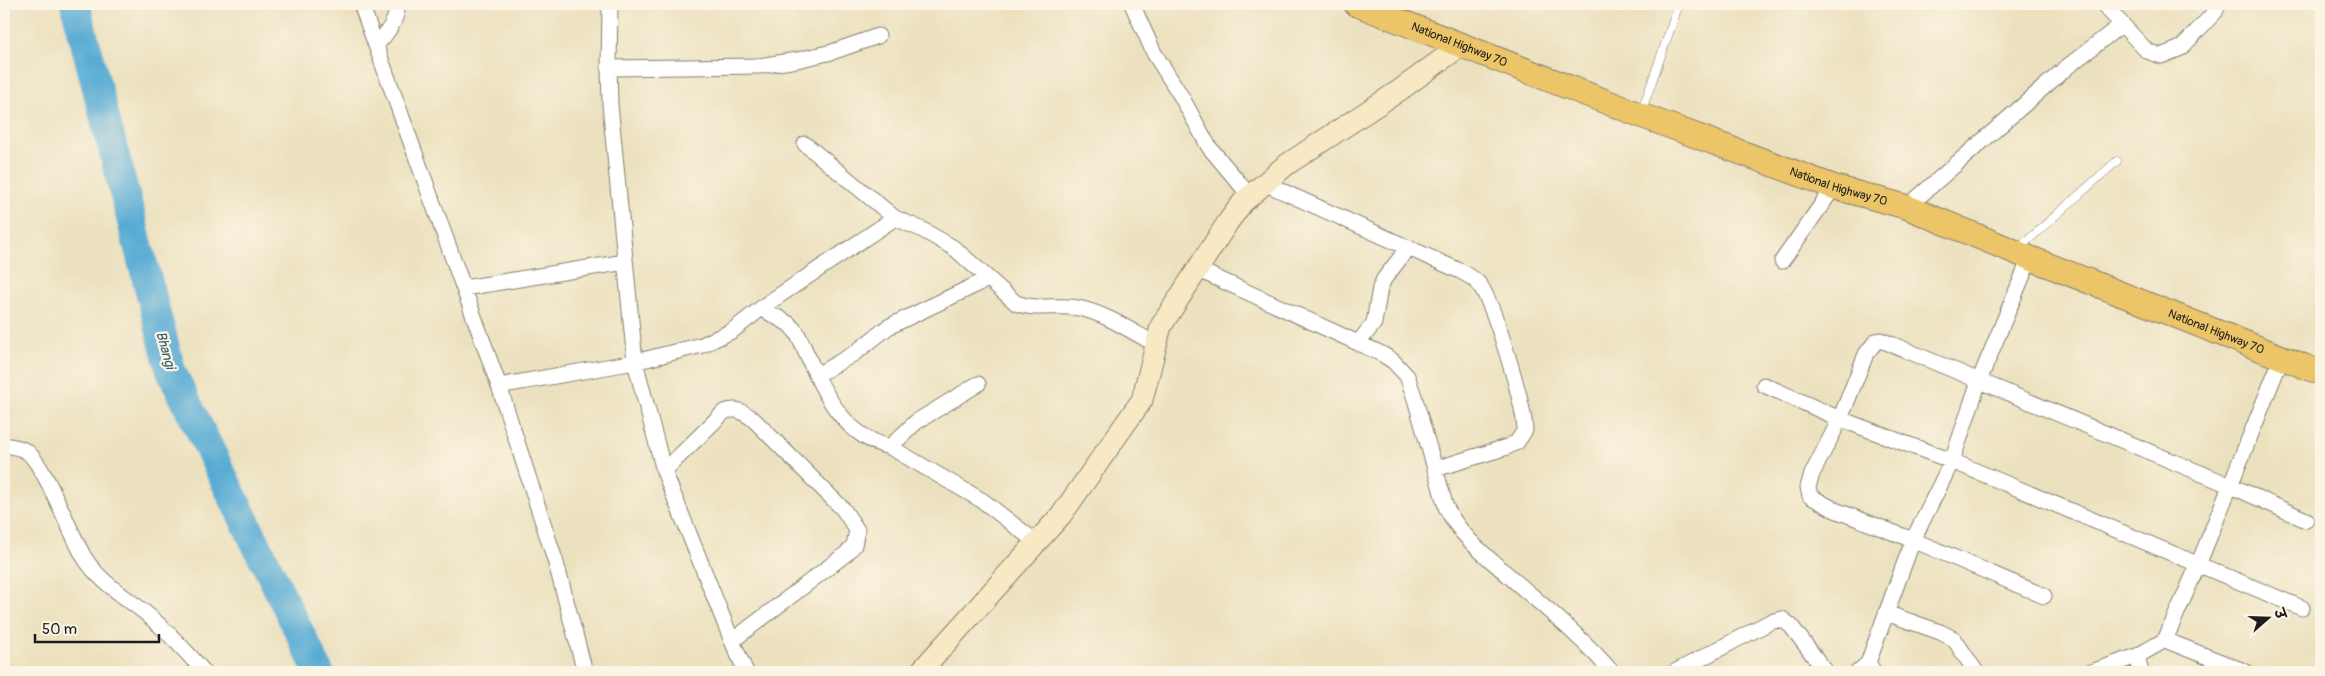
<svg xmlns="http://www.w3.org/2000/svg" width="2325" height="676" font-family="Pangolin,'Playpen Sans Deva',sans-serif">
  <rect width="100%" height="100%" fill="#fcf5e5"/>
  <filter id="ink" filterUnits="userSpaceOnUse"><feTurbulence type="fractalNoise" baseFrequency=".02" numOctaves="2"/><feDisplacementMap in="SourceGraphic" scale="10" xChannelSelector="R" yChannelSelector="G"/><feConvolveMatrix kernelMatrix="1 2 1 2 8 2 1 2 1" color-interpolation-filters="sRGB"/></filter>
  <filter id="wash" filterUnits="userSpaceOnUse"><feTurbulence type="fractalNoise" baseFrequency=".0096" numOctaves="4" result="noise"/><feDisplacementMap in="SourceGraphic" scale="20" xChannelSelector="R" yChannelSelector="G"/><feGaussianBlur stdDeviation="1.12" result="paint"/><feColorMatrix in="noise" values="0 0 0 0 0 0 0 0 0 0 0 0 0 0 0 0 0 1.4 0 .05"/><feComposite in="paint" operator="in"/></filter>
  <g filter="url(#wash)">
    <rect width="100%" height="100%" fill="#ece1bf"/>
    <g fill="none" stroke-linecap="round" stroke-linejoin="round">
      <!-- river -->
      <path stroke="#59acd4" stroke-width="30" d="M75 4 171 371 319 672"/>
    </g>
  </g>
  <g filter="url(#ink)">
    <g fill="none" stroke-linecap="round" stroke-linejoin="round">
      <!-- lane casing -->
      <g stroke="#847e6e" stroke-width="9">
        <path id="lane" d="M1641 113 1679 4
          M2019 248 2117 161"/>
      </g>
      <!-- street casing -->
      <g stroke="#847e6e" stroke-width="17">
        <path id="street" d="M361 4 499 386 556 563 585 672
          M610 4 609 68 610 104 635 362 664 471 732 641 746 672
          M1132 4 1154 53 1181 96 1209 147 1250 196
          M2103 4 2147 51 2161 56 2181 48 2215 12 2218 4
          M376 45C387 34 397 20 398 4
          M609 68 759 66 797 60 832 52 878 36
          M805 144 895 218 921 229 954 248 1016 303C1036 311 1057 304 1078 308 1105 313 1131 331 1155 344
          M1264 183 1460 271C1466 274 1474 278 1479 284 1494 303 1524 404 1525 430L1517 442 1507 447 1435 469
          M1907 207 2067 67 2121 25
          M1782 261 1834 187
          M1199 270 1382 354 1393 361 1407 376 1415 399 1446 507C1460 536 1485 555 1508 575 1543 606 1581 636 1612 672
          M464 288 625 262
          M761 308 789 324 797 333C818 377 836 435 890 447
          M1358 343 1374 323 1380 288 1384 279 1408 248
          M817 375 855 353 888 327 988 279
          M978 384 916 422 890 447 983 501 1036 542
          M1764 385 1840 419 1952 461 2302 608
          M499 386 635 362 702 345 732 331 768 303 895 218
          M4 445C11 446 19 447 26 451 44 463 70 533 84 557 99 582 126 597 148 615 169 633 187 652 204 672
          M664 471 724 412C736 407 743 412 753 419L843 509 857 530 854 545 847 553 732 641
          M2044 596 1913 540 1835 510 1810 496 1808 487 1812 474 1840 419 1866 354 1876 341 1880 340 1891 344 2229 485 2306 520
          M1886 613 1940 632 1954 639 1976 672
          M2165 640 2246 672
          M2137 656 2141 672
          M1868 663 1913 540 1952 461 1979 381 2030 258
          M1675 672 1770 622 1782 619 1791 626 1826 672
          M1858 672 1868 663 1874 672
          M2091 672 2137 656 2165 640 2198 565 2282 357"/>
      </g>
      <!-- secondary casing -->
      <g stroke="#847e6e" stroke-width="23">
        <path id="secondary" d="M920 672 1062 514 1142 400 1161 326 1228 222 1243 202 1286 165 1400 90 1463 44"/>
      </g>
      <!-- primary casing -->
      <g stroke="#847e6e" stroke-width="26">
        <g id="primary">
          <path id="s1" d="M1356 4 1640 115 1834 187 1907 207 2030 258 2321 373"/>
        </g>
      </g>
      <!-- lane -->
      <use href="#lane" stroke="#fff" stroke-width="8"/>
      <!-- street -->
      <use href="#street" stroke="#fff" stroke-width="15"/>
      <!-- secondary -->
      <use href="#secondary" stroke="#f8e8c3" stroke-width="21"/>
      <!-- primary -->
      <use href="#primary" stroke="#edc569" stroke-width="24"/>
    </g>
  </g>
  <g text-anchor="middle" stroke-width="4.5" stroke-linejoin="round" paint-order="stroke">
    <!-- street labels -->
    <g font-size="12" fill="#1c1c1c" stroke="#fcf5e5">
      <text dy="4" stroke="none"><textPath href="#s1" startOffset="111">National Highway 70</textPath></text>
      <text dy="4" stroke="none"><textPath href="#s1" startOffset="516">National Highway 70</textPath></text>
      <text dy="4" stroke="none"><textPath href="#s1" startOffset="921">National Highway 70</textPath></text>
    </g>
    <!-- water labels -->
    <g font-size="14" font-style="italic" fill="#375d6f" stroke="#fcf5e5">
      <text transform="translate(166 350) rotate(74)" y="5">Bhangi</text>
    </g>
  </g>
  <!-- margin -->
  <rect width="2325" height="676" fill="none" stroke="#fcf5e5" stroke-width="20"/>
  <!-- north arrow -->
  <g transform="translate(2268 618) rotate(70)" stroke="#fcf5e5" stroke-width="4" paint-order="stroke">
  <path d="M0-4L9 19L0 12L-9 19Z" fill="#1c1c1c"/>
  <text y="-8" font-size="14" font-weight="bold" text-anchor="middle" fill="#1c1c1c">उ</text>
  </g>
  <!-- scale -->
  <path d="M35 634v8h124v-8" fill="none" stroke="#1c1c1c" stroke-width="2.5"/>
  <text x="42" y="634" font-size="15" fill="#1c1c1c" stroke="#fcf5e5" stroke-width="4" paint-order="stroke">50 m</text>
</svg>
